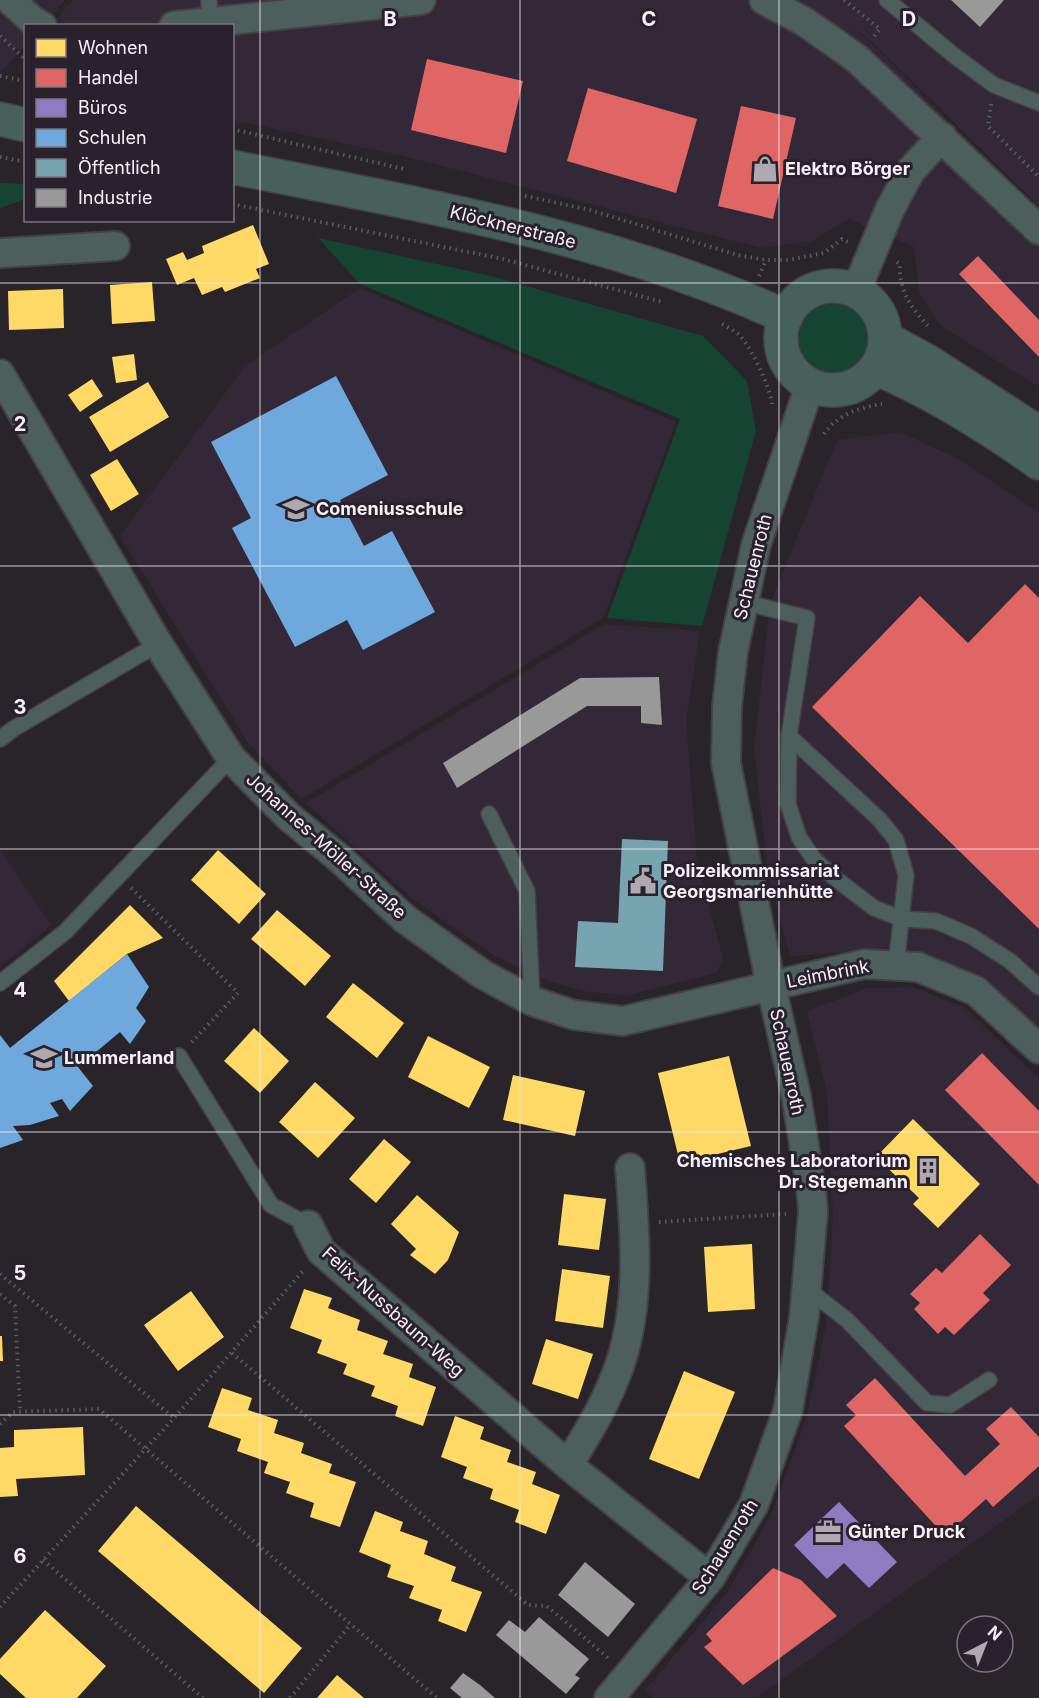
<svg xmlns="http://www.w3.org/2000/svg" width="1039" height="1698" font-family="Inter,sans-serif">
  <rect width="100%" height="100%" fill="#282429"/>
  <!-- built -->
  <path fill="#332837" d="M0 0H65L43 25 26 26 25 45 0 74Z
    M73 0H1039V206L871 41 849 25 870 42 1039 210V387L941 326 919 292 914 247 849 219 812 241 761 248 399 155 233 120 232 26H50Z
    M360 288 676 422 603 618 301 799 247 741 120 536 245 366Z
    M900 432 960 460 1039 513V1030L978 975 921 953 866 951 790 956 768 872 754 750 770 604 837 440Z
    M604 624 700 631 686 720 697 860 723 959 716 973 629 995 588 992 548 981 493 955 414 900 306 803Z
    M0 849 51 925 0 967Z
    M913 987 965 1008 1039 1079V1495L756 1698H652L645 1690 727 1593 772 1513 807 1416 827 1320 833 1213 827 1093 807 1011 868 988Z"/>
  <!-- green -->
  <path fill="#164433" d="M0 183 25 184V199L0 208Z
    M318 238 487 275 703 336 747 381 756 431 702 626 607 618 680 419 360 284Z
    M799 338a34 34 0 1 1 68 0a34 34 0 1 1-68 0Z"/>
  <!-- homes -->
  <path fill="#ffd966" d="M253 225 269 264 256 269 260 278 225 292 222 287 202 295 194 278 177 285 166 259 183 252 187 260 204 253 202 246Z
    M152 282 155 321 112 324 110 285Z
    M63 289 64 328 9 330 8 291Z
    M134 354 137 380 116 383 112 357Z
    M92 379 103 396 80 412 68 395Z
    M148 382 169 417 110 452 89 417Z
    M117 459 139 494 111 511 90 475Z
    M218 850 266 894 239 924 191 880Z
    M130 905 163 938 127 954 69 1001 54 981Z
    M277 910 331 956 305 986 251 939Z
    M353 983 404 1023 377 1058 326 1017Z
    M254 1028 289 1061 260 1093 224 1061Z
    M428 1036 490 1067 469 1108 408 1077Z
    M729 1056 751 1146 680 1163 658 1073Z
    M513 1075 585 1091 575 1136 503 1120Z
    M315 1082 355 1118 318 1158 279 1122Z
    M913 1119 980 1184 938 1228 913 1204 919 1198 876 1157Z
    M384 1139 411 1162 376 1203 349 1179Z
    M564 1194 606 1199 599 1250 558 1245Z
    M417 1195 459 1232 448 1260 435 1274 410 1255 416 1249 391 1224Z
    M752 1244 755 1309 708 1312 704 1247Z
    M562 1269 610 1276 603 1328 555 1321Z
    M304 1289 332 1298 328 1308 360 1320 357 1330 388 1341 383 1354 413 1364 409 1377 436 1387 423 1426 395 1416 398 1406 371 1396 375 1386 343 1374 347 1364 317 1353 322 1340 290 1328Z
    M191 1291 224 1337 178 1371 144 1325Z
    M0 1336H2L3 1361H0Z
    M546 1339 593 1354 578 1399 532 1384Z
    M684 1371 735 1392 699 1479 649 1459Z
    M222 1388 252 1398 248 1410 278 1420 274 1433 304 1443 301 1453 332 1464 329 1473 356 1482 340 1527 310 1517 314 1503 286 1493 290 1482 264 1473 268 1462 237 1451 241 1439 208 1427Z
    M455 1416 484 1427 480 1439 511 1450 507 1462 536 1472 532 1484 560 1495 546 1534 515 1522 519 1510 490 1499 493 1489 463 1478 467 1467 441 1457Z
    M83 1427 85 1475 16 1479 18 1496 0 1497V1448L14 1447V1430Z
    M136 1506 302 1648 264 1693 98 1551Z
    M375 1511 403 1522 400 1531 428 1541 424 1554 456 1567 451 1581 482 1592 466 1632 438 1621 442 1610 409 1598 414 1586 387 1577 391 1565 359 1552Z
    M45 1610 106 1666 77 1698H26L0 1674V1659Z
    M337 1675 364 1698H317Z"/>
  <!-- shops -->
  <path fill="#e06666" d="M427 59 523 81 506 153 411 130Z
    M588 88 697 119 676 193 567 161Z
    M741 106 796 118 773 219 718 206Z
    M978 256 1039 320V357L959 274Z
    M1025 584 1039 598V929L812 707 920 596 968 643Z
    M982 1053 1039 1111V1185L945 1090Z
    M980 1234 1011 1265 983 1293 990 1300 954 1335 945 1327 938 1334 914 1309 920 1303 910 1294 936 1268 942 1273Z
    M875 1378 965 1476 1000 1444 986 1429 1011 1407 1039 1437V1466L993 1507 986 1499 945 1536 844 1426 856 1415 846 1405Z
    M773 1568 801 1580 837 1616 743 1685 704 1647 712 1641 706 1634Z"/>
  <!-- offices -->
  <path fill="#8e7cc3" d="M839 1502 897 1562 869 1588 844 1563 827 1579 794 1545Z"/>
  <!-- schools -->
  <path fill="#6fa8dc" d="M336 376 388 475 340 500 364 546 392 531 435 612 363 650 347 620 295 647 232 528 251 518 211 442Z
    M127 954 149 987 136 1008 146 1021 130 1044 120 1032 78 1067 93 1086 70 1111 62 1099 50 1103 59 1116 30 1125 13 1126 23 1140 0 1148V1035L10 1048Z"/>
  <!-- public -->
  <path fill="#76a5af" d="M622 839 668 841 663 971 575 967 578 921 618 923Z"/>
  <!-- industry -->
  <path fill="#999" d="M951 0H1004L980 27Z
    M659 677 662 725 641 723V706H587L457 788 443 763 580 678Z
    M585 1562 635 1604 608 1637 558 1595Z
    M539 1617 589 1659 575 1675 580 1678 566 1694 496 1635 509 1620 525 1632Z
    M463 1673 480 1685 495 1698H462L450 1688Z"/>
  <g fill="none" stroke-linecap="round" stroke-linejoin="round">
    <!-- service casing -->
    <g stroke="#444145" stroke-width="18">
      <path id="service" d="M209 0 210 22
        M887 0 956 57 994 85 1039 103
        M743 602 807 618 789 736 879 819 896 840 906 875 896 966
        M789 736 788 804 799 837 813 858 836 879 874 908 902 919 936 921 971 936 1010 961 1039 987
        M0 739 13 729 158 644
        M489 814 527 891 532 1001
        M0 983 65 932 231 758
        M179 1056 271 1205 308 1225
        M807 1289 847 1320 927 1403 950 1405 989 1380"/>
    </g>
    <!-- minor casing -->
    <g stroke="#444145" stroke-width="32">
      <path id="minor" d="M10 0 33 21 42 26
        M764 0 805 22 856 58 1039 230
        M174 26 421 0
        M0 253 115 246
        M856 291 890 209 911 170 942 137
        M0 374 158 644 231 758 288 816 339 858 405 919 482 974 532 1001 574 1015 623 1021 864 964 918 967 976 991 1039 1049
        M308 1225 321 1251 568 1465 710 1578
        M568 1465C588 1433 608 1400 620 1364 641 1302 635 1232 630 1168
        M609 1698 710 1578 754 1504 788 1410 804 1317 813 1212 811 1188 796 1095 771 986 726 763 727 707 733 652 756 545 810 385"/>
    </g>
    <!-- secondary casing -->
    <g stroke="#444145" stroke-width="36">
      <path id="secondary" d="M0 119 26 125
        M232 167C420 205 611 236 786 317
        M781 338a52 52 0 1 1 104 0a52 52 0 1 1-104 0Z
        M885 338 927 361 1039 433
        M876 368C934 393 987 426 1039 463"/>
    </g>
    <!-- path -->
    <path stroke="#54605f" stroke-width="4" stroke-dasharray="1.5 4.5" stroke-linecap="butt" d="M844 0 880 29 872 39
      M0 36 26 60
      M0 76 26 81
      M991 104 988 126 1039 177
      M232 129 404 169
      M0 157 26 162
      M525 196 590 210 737 255 766 260H788L824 253 842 239 848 242
      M232 204 503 259 662 302
      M897 262 900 264C898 290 912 309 929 327
      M759 276 766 260
      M722 324C729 328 736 331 741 337 752 349 772 391 772 406
      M824 434C836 415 861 407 882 404
      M131 888 238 993 191 1043
      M659 1222 786 1214
      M0 1274 174 1418
      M0 1294 15 1306 20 1411
      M232 1353 528 1605 547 1606 608 1658
      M0 1424 13 1412 99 1409 437 1698
      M43 1560 203 1698
      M0 1607 174 1418 303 1271
      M290 1698 351 1624"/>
    <!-- service -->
    <use href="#service" stroke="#4c5f5c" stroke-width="15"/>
    <!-- minor -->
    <use href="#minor" stroke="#4c5f5c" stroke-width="28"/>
    <!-- secondary -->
    <use href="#secondary" stroke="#47605c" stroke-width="33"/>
  </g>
  <!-- grid -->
  <path fill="none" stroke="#f6f0f8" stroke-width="1.5" stroke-opacity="0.55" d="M260 0V1698M520 0V1698M779 0V1698M0 283H1039M0 566H1039M0 849H1039M0 1132H1039M0 1415H1039"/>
  <!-- icons -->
  <defs>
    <g id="shop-bare" transform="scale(2.07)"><path d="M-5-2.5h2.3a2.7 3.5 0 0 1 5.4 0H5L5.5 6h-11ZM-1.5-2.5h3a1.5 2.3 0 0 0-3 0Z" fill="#aea9b0" stroke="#29212c" stroke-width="2.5" paint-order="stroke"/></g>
    <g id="school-bare" transform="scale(2.07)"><path d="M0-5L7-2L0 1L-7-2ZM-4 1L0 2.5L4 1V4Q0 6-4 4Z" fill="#aea9b0" stroke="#29212c" stroke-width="2.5" paint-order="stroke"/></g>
    <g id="civic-bare" transform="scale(2.07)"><path d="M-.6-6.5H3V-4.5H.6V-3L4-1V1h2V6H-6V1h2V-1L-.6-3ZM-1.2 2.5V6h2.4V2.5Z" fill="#aea9b0" stroke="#29212c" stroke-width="2.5" paint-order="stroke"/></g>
    <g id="building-bare" transform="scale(2.07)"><path d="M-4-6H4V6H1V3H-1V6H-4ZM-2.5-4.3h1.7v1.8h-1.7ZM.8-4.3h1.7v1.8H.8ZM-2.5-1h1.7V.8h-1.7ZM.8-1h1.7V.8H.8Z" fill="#aea9b0" stroke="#29212c" stroke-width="2.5" paint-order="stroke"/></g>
    <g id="office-bare" transform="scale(2.07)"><path d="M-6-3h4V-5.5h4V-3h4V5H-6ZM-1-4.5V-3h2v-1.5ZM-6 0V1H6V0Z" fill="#aea9b0" stroke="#29212c" stroke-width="2.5" paint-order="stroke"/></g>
  </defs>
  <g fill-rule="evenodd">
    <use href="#shop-bare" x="765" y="169"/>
    <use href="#school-bare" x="296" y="509"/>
    <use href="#civic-bare" x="643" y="881"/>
    <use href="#school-bare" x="44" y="1058"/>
    <use href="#building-bare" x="928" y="1171"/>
    <use href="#office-bare" x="828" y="1532"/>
  </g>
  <g text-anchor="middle" stroke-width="6" stroke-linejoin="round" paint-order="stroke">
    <!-- poi labels -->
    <g font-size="18" font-weight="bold" fill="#f6f0f8" stroke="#29212c" text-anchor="start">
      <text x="785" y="175">Elektro Börger</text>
      <text x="316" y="515">Comeniusschule</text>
      <text x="663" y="877">Polizeikommissariat<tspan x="663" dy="21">Georgsmarienhütte</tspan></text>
      <text x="64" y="1064">Lummerland</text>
      <text x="908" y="1167" text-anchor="end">Chemisches Laboratorium<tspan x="908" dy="21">Dr. Stegemann</tspan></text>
      <text x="848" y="1538">Günter Druck</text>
    </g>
    <!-- street labels -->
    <g font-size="18" fill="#f6f0f8" stroke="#29212c">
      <text transform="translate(513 227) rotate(14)" y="6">Klöcknerstraße</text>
      <text transform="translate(753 567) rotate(-76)" y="6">Schauenroth</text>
      <text transform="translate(326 846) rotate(42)" y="6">Johannes-Möller-Straße</text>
      <text transform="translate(828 974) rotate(-11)" y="6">Leimbrink</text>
      <text transform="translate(787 1062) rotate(78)" y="6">Schauenroth</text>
      <text transform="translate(393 1312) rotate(42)" y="6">Felix-Nussbaum-Weg</text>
      <text transform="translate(725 1547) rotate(-58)" y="6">Schauenroth</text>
    </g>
  </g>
  <g font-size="20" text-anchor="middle" font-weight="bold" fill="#f6f0f8" stroke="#29212c" stroke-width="6" stroke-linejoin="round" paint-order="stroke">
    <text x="390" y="26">B</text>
    <text x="649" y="26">C</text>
    <text x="909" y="26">D</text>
    <text x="20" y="431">2</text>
    <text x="20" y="714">3</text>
    <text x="20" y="997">4</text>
    <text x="20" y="1280">5</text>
    <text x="20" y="1563">6</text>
  </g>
  <!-- legend -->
  <rect x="24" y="24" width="210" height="198" fill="#29212c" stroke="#7b747e" stroke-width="1.5"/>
  <rect x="36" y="39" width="30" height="18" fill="#ffd966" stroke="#7b747e" stroke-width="1.5"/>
  <text x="78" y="54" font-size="18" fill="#f6f0f8">Wohnen</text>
  <rect x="36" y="69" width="30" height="18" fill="#e06666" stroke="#7b747e" stroke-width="1.5"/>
  <text x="78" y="84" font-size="18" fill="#f6f0f8">Handel</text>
  <rect x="36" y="99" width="30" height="18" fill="#8e7cc3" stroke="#7b747e" stroke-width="1.5"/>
  <text x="78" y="114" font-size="18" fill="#f6f0f8">Büros</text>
  <rect x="36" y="129" width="30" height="18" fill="#6fa8dc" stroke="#7b747e" stroke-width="1.5"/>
  <text x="78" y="144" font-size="18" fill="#f6f0f8">Schulen</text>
  <rect x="36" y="159" width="30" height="18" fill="#76a5af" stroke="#7b747e" stroke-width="1.5"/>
  <text x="78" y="174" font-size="18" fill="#f6f0f8">Öffentlich</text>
  <rect x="36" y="189" width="30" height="18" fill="#999999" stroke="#7b747e" stroke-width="1.5"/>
  <text x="78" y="204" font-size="18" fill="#f6f0f8">Industrie</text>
  <!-- north arrow -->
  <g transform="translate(985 1644) rotate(42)"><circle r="28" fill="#29212c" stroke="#7b747e" stroke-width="1.5"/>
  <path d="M0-4.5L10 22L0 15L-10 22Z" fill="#aea9b0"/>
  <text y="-9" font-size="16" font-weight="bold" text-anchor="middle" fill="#f6f0f8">N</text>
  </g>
</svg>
